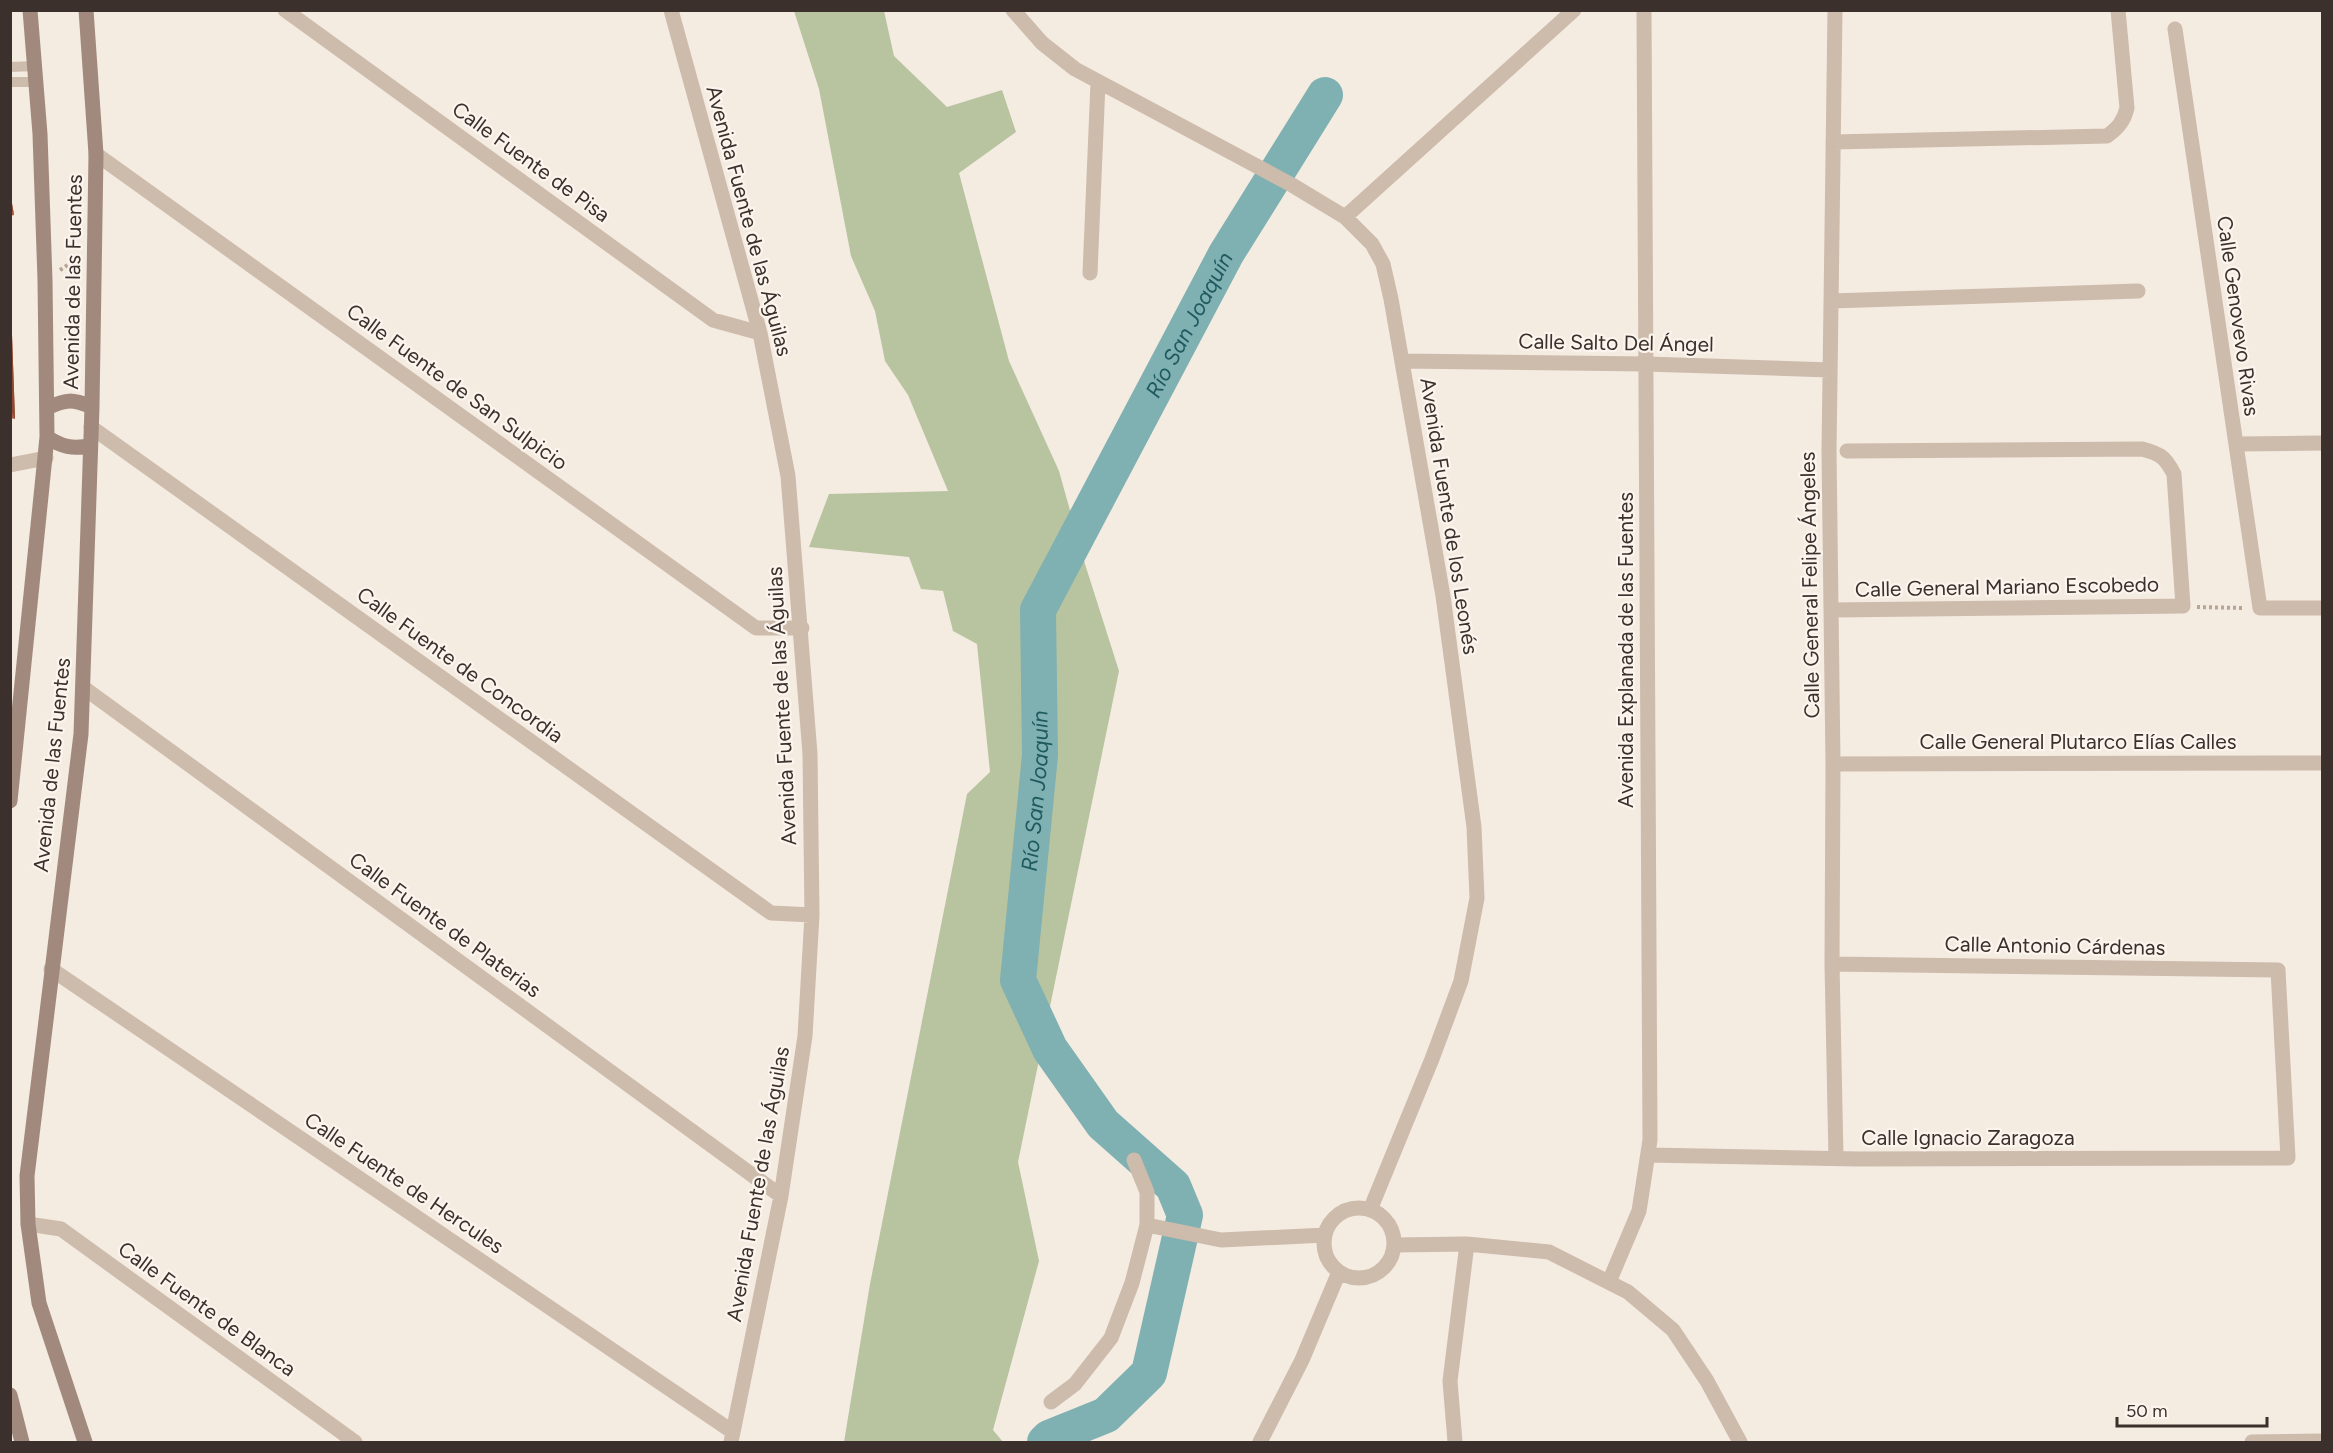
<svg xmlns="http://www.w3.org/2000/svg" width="2333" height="1453" font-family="Figtree,sans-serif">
  <rect width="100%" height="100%" fill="#f4ebe1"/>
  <!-- green -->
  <path fill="#b8c4a0" d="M794 11H884L894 56 947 107 1002 90 1016 132 959 173 1009 361 1059 471 1085 564 1119 671 1018 1162 1039 1261 993 1430 1003 1442H844L870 1284 967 794 990 772 977 644 953 631 943 591 921 589 909 557 809 547 829 494 948 491 908 395 885 361 875 311 851 256 819 89Z"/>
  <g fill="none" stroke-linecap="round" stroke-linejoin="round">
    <!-- river -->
    <path stroke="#7fb0b2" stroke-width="36" id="s1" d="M1045 1442 1049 1438 1106 1415 1149 1373 1185 1215 1173 1186 1103 1124 1050 1049 1018 980 1040 755 1038 610 1226 254 1325 95"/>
    <!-- path -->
    <path stroke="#b9a596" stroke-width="4" stroke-dasharray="3 3" stroke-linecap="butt" d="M60 270 77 259
      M2197 607 2244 608"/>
    <!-- service -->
    <path stroke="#cdbbac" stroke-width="10" d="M10 67 35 66
      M10 82H36"/>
    <!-- minor -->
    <path stroke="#cdbbac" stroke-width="15" d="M285 10 713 320 760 333
      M671 10 760 333 788 476 810 754 812 915 805 1036 781 1196 731 1442
      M1013 10 1042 43 1075 69 1292 185 1345 217 1372 244 1383 264 1391 299 1443 596 1474 827 1477 898 1461 981 1432 1059 1370 1210
      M1835 10 1829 451 1833 764 1832 964 1836 1158
      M2175 29 2260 608H2322
      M1833 142 2107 136C2118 128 2124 121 2127 108L2118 10
      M96 154 756 628H802
      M1345 217 1574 10
      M1090 273 1098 83
      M1831 301 2138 291
      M1402 361 1646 364 1830 370
      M91 427 771 913 812 915
      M2236 444 2322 443
      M10 465 46 458
      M1832 610 2183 606 2174 474C2165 457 2161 454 2142 449L1847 451
      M84 688 781 1196
      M1833 764 2322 763
      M51 969 733 1432
      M1648 1155 1859 1159 2288 1158 2278 970 1832 964
      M1324 1243a35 35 0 1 1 70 0a35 35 0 1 1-70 0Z
      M28 1224 61 1229 355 1442
      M1147 1225 1221 1240 1325 1235
      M1394 1245 1467 1244 1549 1252 1628 1292 1673 1330 1707 1381 1740 1442
      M1609 1282 1639 1211 1650 1140 1644 10
      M1051 1402 1075 1384 1111 1338 1132 1283 1147 1225V1192L1134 1160
      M1260 1442 1302 1360 1339 1272
      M1455 1442 1450 1381 1467 1244
      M2252 1442 2322 1441"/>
    <!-- secondary -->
    <path stroke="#a18a7d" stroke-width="15" d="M47 408C67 399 72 399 92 407
      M47 437C62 447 72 449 90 446
      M10 801 47 437 45 280 40 134 30 10
      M10 1395 22 1442
      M85 1442 39 1303 28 1224 27 1176 81 734 92 407 96 154 86 10"/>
  </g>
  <!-- wall -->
  <path fill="#ac5a40" d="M10 192 14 215 10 216Z
    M10 279 15 419 10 418Z"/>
  <!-- shaded-wall -->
  <path fill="#8c4a34" d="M10 192 14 215 10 205Z
    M10 279 15 419 10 406Z"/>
  <g text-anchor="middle" stroke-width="4.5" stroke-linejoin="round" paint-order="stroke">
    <!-- street labels -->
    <g font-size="21" fill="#3b302b" stroke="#fbf5ee">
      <text transform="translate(531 162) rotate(36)" y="7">Calle Fuente de Pisa</text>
      <text transform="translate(749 221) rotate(75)" y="7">Avenida Fuente de las Águilas</text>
      <text transform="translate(73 282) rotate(-89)" y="7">Avenida de las Fuentes</text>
      <text transform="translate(2238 316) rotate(82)" y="7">Calle Genovevo Rivas</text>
      <text transform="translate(1616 343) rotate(1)" y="7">Calle Salto Del Ángel</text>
      <text transform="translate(457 387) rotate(36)" y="7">Calle Fuente de San Sulpicio</text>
      <text transform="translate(1449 516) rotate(81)" y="7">Avenida Fuente de los Leonés</text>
      <text transform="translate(1810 585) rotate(-91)" y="7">Calle General Felipe Ángeles</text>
      <text transform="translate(2007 587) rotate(-1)" y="7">Calle General Mariano Escobedo</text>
      <text transform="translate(1626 650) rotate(-90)" y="7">Avenida Explanada de las Fuentes</text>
      <text transform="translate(460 665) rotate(36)" y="7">Calle Fuente de Concordia</text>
      <text transform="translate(782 706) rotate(-93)" y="7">Avenida Fuente de las Águilas</text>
      <text x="2078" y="749">Calle General Plutarco Elías Calles</text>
      <text transform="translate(52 765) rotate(-84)" y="7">Avenida de las Fuentes</text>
      <text transform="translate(445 925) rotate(36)" y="7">Calle Fuente de Platerias</text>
      <text transform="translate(2055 946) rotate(1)" y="7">Calle Antonio Cárdenas</text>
      <text x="1968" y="1145">Calle Ignacio Zaragoza</text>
      <text transform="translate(404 1183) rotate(34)" y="7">Calle Fuente de Hercules</text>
      <text transform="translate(758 1184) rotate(-80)" y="7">Avenida Fuente de las Águilas</text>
      <text transform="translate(207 1309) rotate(36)" y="7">Calle Fuente de Blanca</text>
    </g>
    <!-- water labels -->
    <g font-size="22" font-style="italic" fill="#1f5a5e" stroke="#fbf5ee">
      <text dy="8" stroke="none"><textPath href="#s1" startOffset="1276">Río San Joaquín</textPath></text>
      <text dy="8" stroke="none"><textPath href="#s1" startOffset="772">Río San Joaquín</textPath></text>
    </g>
  </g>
  <!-- border -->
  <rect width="2333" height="1453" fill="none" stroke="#3b302b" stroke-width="24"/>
  <!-- scale -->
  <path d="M2117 1417v9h150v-9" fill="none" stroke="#3b302b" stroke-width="3"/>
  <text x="2126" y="1417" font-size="18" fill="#3b302b" stroke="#fbf5ee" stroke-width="4.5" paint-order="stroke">50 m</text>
</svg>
